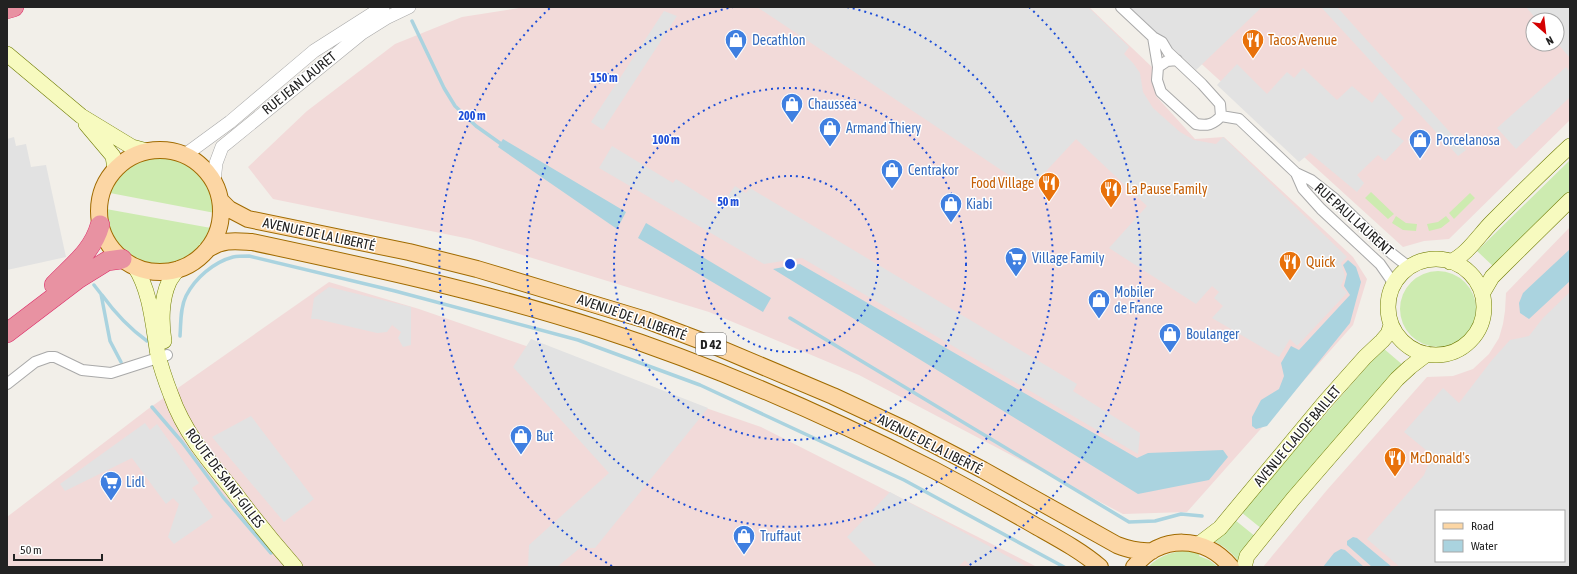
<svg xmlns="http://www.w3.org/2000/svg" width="1577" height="574" font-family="'Asap Condensed',sans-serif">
  <rect width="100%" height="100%" fill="#f2efe9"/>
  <!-- commercial -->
  <path fill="#f2dad9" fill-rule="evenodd" d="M525 7H1089L1153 68 1156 96 1195 139 1224 137 1353 257 1367 279 1353 325 1187 512 1123 514 859 375 709 312 470 239 273 199 248 167 307 111 395 44 462 17Z
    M1139 7H1570V120L1449 239 1424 241 1403 247ZM1533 20H1557V44H1533Z
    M1570 227V567H1263L1327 490 1427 377 1453 376 1473 369 1489 354 1499 338 1503 324 1505 311 1506 293ZM1436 511H1564V561H1436Z
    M329 282 419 309 761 427 1037 567H7V517L148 409Z"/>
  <!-- grass -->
  <path fill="#cdebb0" d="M163 157C197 164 211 178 215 213L110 193C124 167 134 161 163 157Z
    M1570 160V194L1494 267 1477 251Z
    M1371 192 1394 214 1388 219 1365 198Z
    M1470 193 1475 198 1454 219 1449 213Z
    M106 209 211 228C207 234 205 242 200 247 179 271 137 269 118 244 110 234 108 222 106 209Z
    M1396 216 1406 223 1417 224 1416 231 1403 230 1392 223Z
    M1446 216 1450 221 1441 228 1429 231 1427 224 1438 222Z
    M1400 309a38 38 0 1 1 76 0a38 38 0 1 1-76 0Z
    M1383 348 1404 366 1262 529 1241 512Z
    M1235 520 1256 537 1240 563C1232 553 1225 546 1213 541Z
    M1192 550 1200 552 1199 556 1209 560 1218 567 1221 564 1224 567H1148C1161 554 1175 551 1192 550Z"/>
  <!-- parking -->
  <path fill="#e2e2e2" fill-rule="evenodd" d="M757 7H1088L1129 47 1124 54 1133 63 1140 73 1143 92 1153 108 1180 132 1194 140 1216 144 1223 137 1347 257 1341 263 1345 276 1341 286 1347 293 1297 346 1290 339 1279 357 1212 318 1223 306 1214 298 1219 292 1212 286 1196 304 1109 248 1147 206 1076 139 1035 183 1030 186 1022 184Z
    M1129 7H1262L1196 70Z
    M1321 7H1337L1466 150 1458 156Z
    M1526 7H1570V58L1557 43V20H1537Z
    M664 11 677 16 603 130 591 122Z
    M1237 64 1267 94 1287 72 1294 78 1303 68 1337 100 1352 86 1372 103 1380 92 1404 118 1391 131 1404 141 1385 161 1378 155 1357 175 1364 183 1357 192 1310 153 1299 162 1217 85Z
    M1566 67 1570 72V97L1516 149 1497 128Z
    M14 137 16 146 26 144 31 167 46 165 66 257 7 270V139Z
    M612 146 673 183 676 179 720 207 735 186 746 193 750 188 1077 384 1073 391 1140 433 1138 454 802 258 764 264 599 168Z
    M329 287 411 307V345L403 347 398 338 401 332 392 325 387 332 377 333 317 319H311L314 298Z
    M1570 292V567H1400L1367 539 1424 475 1432 455 1404 432 1443 388 1459 403 1492 360 1510 340 1529 336 1543 318ZM1436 511H1564V561H1436Z
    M531 339 708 408 595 548H580L557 567H528L529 545 609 473 513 367Z
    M251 416 314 499 284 522 212 437Z
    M145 423 150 430 157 424 199 483 192 488 213 517 174 544 168 537 179 504 173 498 166 504 132 458 65 491 60 484Z
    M890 492 1027 567H972L965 560 958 567H877L847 537Z"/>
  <!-- water -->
  <path fill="#aad3df" d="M503 139 626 212 617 229 498 147Z
    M646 223 771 298 763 312 638 238Z
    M1570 249V281L1529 319 1520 313 1519 303 1523 293Z
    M1348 260 1356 267 1361 282 1350 323 1267 426 1256 429 1252 426V417L1261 400 1279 389 1284 376 1281 363 1291 346 1299 350 1350 295 1344 286 1347 274 1343 265Z
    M800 264 1137 458 1148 453 1223 450 1228 457 1209 480 1138 494 773 269Z
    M1353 537 1357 538 1392 567H1372L1347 545V541Z
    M1341 549 1345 550 1364 567H1323L1334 553Z"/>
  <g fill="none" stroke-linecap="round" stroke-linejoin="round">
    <!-- stream -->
    <path stroke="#aad3df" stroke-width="3.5" d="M412 21 444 88 455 106 476 126 504 146
      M94 285 101 294 110 341 121 362
      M102 295C115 313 129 328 147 341
      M790 318 1129 522 1155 521 1181 514 1202 516
      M180 336C181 323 180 308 186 296 195 278 214 262 233 257 238 256 244 256 249 256L395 291 578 340 700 385 904 480 1064 567
      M152 407 182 442 223 497 271 553"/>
    <!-- minor casing -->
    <g stroke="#a9a9a9" stroke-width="12">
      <path id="minor" d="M1121 7 1153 37 1162 42 1168 52 1202 84 1220 104 1221 116C1213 125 1207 126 1196 124L1161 92 1157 80 1158 67 1167 61 1177 60
        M1153 37 1158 67
        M1221 116 1239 119 1296 173 1311 180 1335 199 1391 253 1405 264 1412 266
        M1296 173 1303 189 1321 209 1380 264 1394 284
        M7 384 35 362 49 357H55L82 370 111 373 167 355"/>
    </g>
    <!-- tertiary casing -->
    <g stroke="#a9a9a9" stroke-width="14">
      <path id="tertiary" d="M185 155 230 122 314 51 383 7
        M214 181 216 163 222 147 362 33 386 18 409 7"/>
    </g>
    <!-- secondary casing -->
    <g stroke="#707d05" stroke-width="16">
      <path id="secondary" d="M7 54 81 116 132 147 147 151
        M86 124 113 156 115 169
        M1388 307a48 48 0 1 1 96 0a48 48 0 1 1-96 0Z
        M1450 262C1467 255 1479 235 1492 222 1518 196 1544 170 1570 146
        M135 267C151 292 153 326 158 355 161 368 166 382 171 395 184 432 208 460 232 489 252 516 273 542 295 567
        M1482 294 1492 277 1504 265 1570 200
        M164 341C161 323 161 299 169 282 171 278 175 273 178 269
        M1199 544 1220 528 1324 403 1365 357 1382 341 1388 334 1391 325
        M1244 567 1247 556 1293 499 1397 379 1410 367 1427 354"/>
    </g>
    <!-- primary casing -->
    <g stroke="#a06b00" stroke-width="18">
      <path id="primary" d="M99 211a61 61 0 1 1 122 0a61 61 0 1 1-122 0Z
        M221 201 229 209 248 219 409 252 477 269 646 320 712 345 833 396 906 430 983 470 1117 545C1130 550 1139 552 1152 551
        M208 249C224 239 235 241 252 242 369 267 486 292 600 329 715 366 826 415 934 470 968 488 1001 506 1034 525 1057 538 1080 550 1100 567
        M1134 567C1160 534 1205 535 1231 567"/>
    </g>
    <!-- motorway casing -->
    <g stroke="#dc2a67" stroke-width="20">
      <path id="motorway" d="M7 9 14 7
        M54 285C72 266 93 251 100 225
        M7 333 78 279 107 261 122 259"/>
    </g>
    <!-- minor -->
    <use href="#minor" stroke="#fff" stroke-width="10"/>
    <!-- tertiary -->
    <use href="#tertiary" stroke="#fff" stroke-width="13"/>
    <!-- secondary -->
    <use href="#secondary" stroke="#f7fabf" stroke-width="15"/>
    <!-- primary -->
    <use href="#primary" stroke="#fcd6a4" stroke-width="16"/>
    <!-- motorway -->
    <use href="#motorway" stroke="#e892a2" stroke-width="19"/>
  </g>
  <!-- distance rings -->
  <g fill="none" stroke="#1d4ed8" stroke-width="2" stroke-dasharray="2 4">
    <circle cx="790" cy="264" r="88"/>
    <circle cx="790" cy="264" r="176"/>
    <path d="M847 7A263 263 0 1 1 733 7"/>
    <path d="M612 566A351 351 0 0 1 551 7M1029 7A351 351 0 0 1 968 566"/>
  </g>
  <!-- icons -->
  <defs>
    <g id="shop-pin" transform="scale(1.15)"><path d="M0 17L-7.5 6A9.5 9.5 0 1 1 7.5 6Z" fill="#3f7fe0" stroke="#fff"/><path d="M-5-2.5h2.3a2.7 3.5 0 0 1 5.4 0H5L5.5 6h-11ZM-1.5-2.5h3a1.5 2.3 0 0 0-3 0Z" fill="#fff"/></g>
    <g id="restaurant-pin" transform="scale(1.15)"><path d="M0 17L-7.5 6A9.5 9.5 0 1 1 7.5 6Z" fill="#e8710a" stroke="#fff"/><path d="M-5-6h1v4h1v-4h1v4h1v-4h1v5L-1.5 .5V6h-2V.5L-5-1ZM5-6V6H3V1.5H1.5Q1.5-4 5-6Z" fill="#fff"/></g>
    <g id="supermarket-pin" transform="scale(1.15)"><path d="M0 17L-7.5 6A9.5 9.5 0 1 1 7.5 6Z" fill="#3f7fe0" stroke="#fff"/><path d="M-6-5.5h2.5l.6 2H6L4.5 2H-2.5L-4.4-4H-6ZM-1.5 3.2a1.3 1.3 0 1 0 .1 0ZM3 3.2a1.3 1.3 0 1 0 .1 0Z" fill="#fff"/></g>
  </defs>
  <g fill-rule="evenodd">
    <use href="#shop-pin" x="736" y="40"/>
    <use href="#restaurant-pin" x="1253" y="40"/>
    <use href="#shop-pin" x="792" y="104"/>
    <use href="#shop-pin" x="830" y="128"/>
    <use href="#shop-pin" x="1420" y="140"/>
    <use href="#shop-pin" x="892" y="170"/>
    <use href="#restaurant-pin" x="1049" y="183"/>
    <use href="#restaurant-pin" x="1111" y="189"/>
    <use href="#shop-pin" x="951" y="204"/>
    <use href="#supermarket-pin" x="1016" y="258"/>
    <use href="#restaurant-pin" x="1290" y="262"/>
    <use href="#shop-pin" x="1099" y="300"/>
    <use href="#shop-pin" x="1170" y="334"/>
    <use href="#shop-pin" x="521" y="436"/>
    <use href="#restaurant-pin" x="1395" y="458"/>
    <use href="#supermarket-pin" x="111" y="482"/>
    <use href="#shop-pin" x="744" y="536"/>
  </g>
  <g text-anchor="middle" stroke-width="3" stroke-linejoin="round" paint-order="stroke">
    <!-- shield labels -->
    <rect fill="#fff" stroke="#646464" stroke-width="1" x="696" y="333" width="30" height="22" rx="3"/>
    <g font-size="13" font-weight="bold" fill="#222">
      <text x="711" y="349">D 42</text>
    </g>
    <!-- shop labels -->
    <g font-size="14" fill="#366cbe" stroke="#fff" text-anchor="start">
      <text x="752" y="45">Decathlon</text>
      <text x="808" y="109">Chaussea</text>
      <text x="846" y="133">Armand Thiery</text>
      <text x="1436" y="145">Porcelanosa</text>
      <text x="908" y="175">Centrakor</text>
      <text x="966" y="209">Kiabi</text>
      <text x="1032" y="263">Village Family</text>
      <text x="1114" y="297">Mobiler<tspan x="1114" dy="16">de France</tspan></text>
      <text x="1186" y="339">Boulanger</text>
      <text x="536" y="441">But</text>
      <text x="126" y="487">Lidl</text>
      <text x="760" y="541">Truffaut</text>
    </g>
    <!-- food labels -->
    <g font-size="14" fill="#c56008" stroke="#fff" text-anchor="start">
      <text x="1268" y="45">Tacos Avenue</text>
      <text x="1034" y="188" text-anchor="end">Food Village</text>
      <text x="1126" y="194">La Pause Family</text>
      <text x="1306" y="267">Quick</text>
      <text x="1410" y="463">McDonald's</text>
    </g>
    <!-- street labels -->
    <g font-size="14" fill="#222" stroke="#fff">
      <text transform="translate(299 83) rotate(-39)" y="5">RUE JEAN LAURET</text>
      <text transform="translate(1354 219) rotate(42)" y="5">RUE PAUL LAURENT</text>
      <text transform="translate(319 234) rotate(12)" y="5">AVENUE DE LA LIBERTÉ</text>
      <text transform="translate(632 317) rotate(19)" y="5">AVENUE DE LA LIBERTÉ</text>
      <text transform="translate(1297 436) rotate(-50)" y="5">AVENUE CLAUDE BAILLET</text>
      <text transform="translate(930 444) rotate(27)" y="5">AVENUE DE LA LIBERTÉ</text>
      <text transform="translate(225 478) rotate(53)" y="5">ROUTE DE SAINT-GILLES</text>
    </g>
  </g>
  <circle cx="790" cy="264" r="6" fill="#1d4ed8" stroke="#fff" stroke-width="2"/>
  <g font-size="12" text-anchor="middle" font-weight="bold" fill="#1d4ed8" stroke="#fff" stroke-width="3" stroke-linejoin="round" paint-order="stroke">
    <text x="604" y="82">150 m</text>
    <text x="472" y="120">200 m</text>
    <text x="666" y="144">100 m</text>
    <text x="728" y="206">50 m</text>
  </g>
  <!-- border -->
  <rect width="1577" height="574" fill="none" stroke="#222222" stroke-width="16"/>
  <!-- legend -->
  <rect x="1435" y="510" width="130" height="52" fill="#ffffff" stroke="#a7a7a7"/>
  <rect x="1443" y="523" width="20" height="6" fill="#fcd6a4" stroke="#a7a7a7"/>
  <text x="1471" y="530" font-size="12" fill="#222222">Road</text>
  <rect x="1443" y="540" width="20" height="12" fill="#aad3df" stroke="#a7a7a7"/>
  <text x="1471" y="550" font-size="12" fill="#222222">Water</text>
  <!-- north arrow -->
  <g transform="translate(1545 32) rotate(152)"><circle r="19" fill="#ffffff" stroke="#a7a7a7"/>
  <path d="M0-3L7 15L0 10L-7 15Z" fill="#d40000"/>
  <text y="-6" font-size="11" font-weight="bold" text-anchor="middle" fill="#222222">N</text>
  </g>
  <!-- scale -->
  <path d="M14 554v6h88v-6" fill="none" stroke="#222222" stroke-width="2"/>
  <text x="20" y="554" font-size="12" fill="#222222" stroke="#ffffff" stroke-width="3" paint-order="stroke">50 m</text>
</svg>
